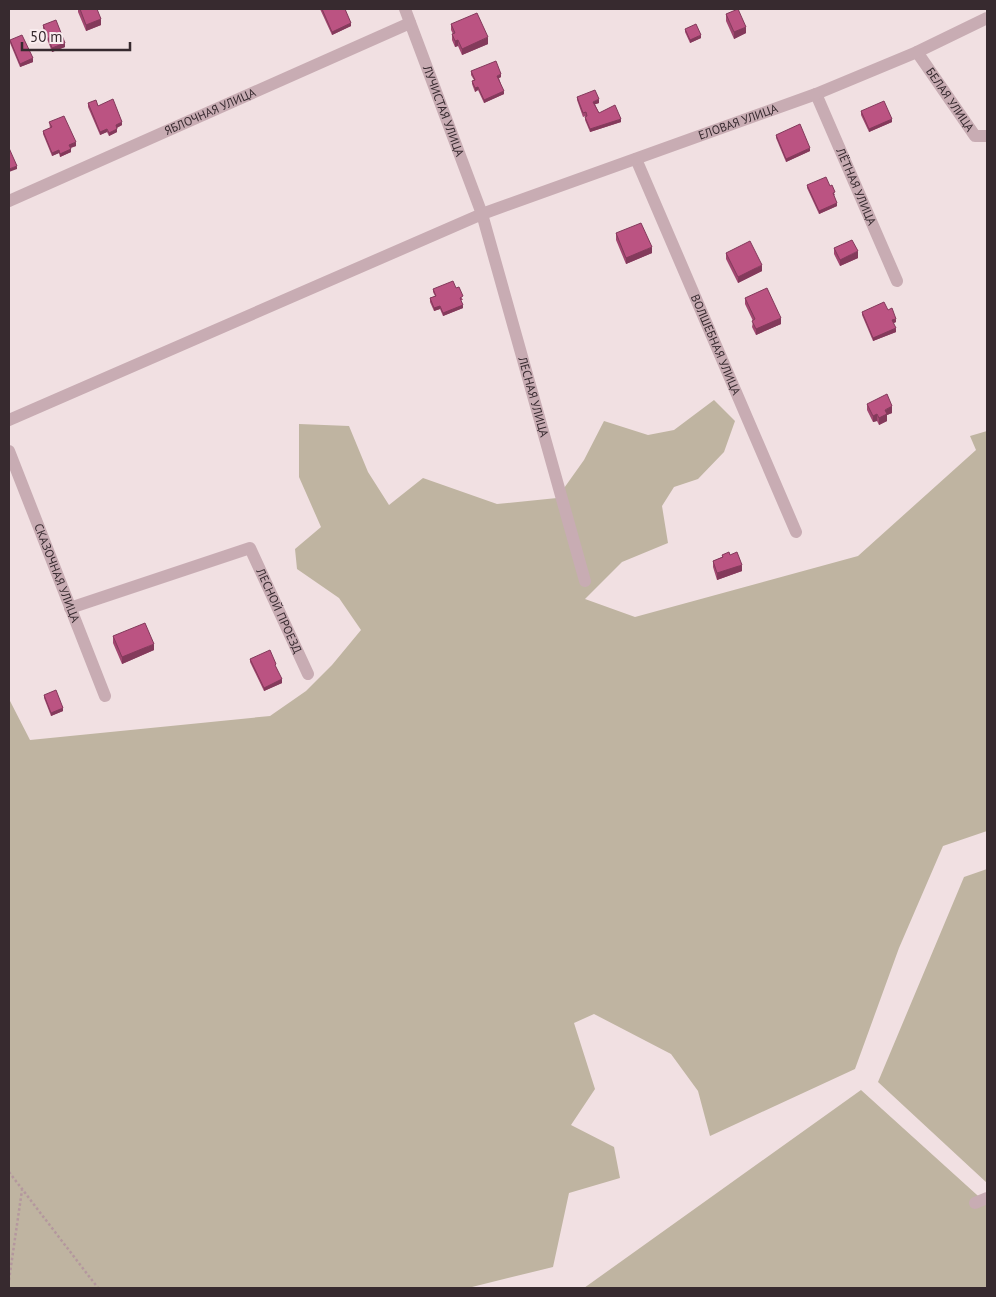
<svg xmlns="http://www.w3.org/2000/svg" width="996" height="1297" font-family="'PT Sans',sans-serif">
  <rect width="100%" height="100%" fill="#f1e0e2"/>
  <!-- green -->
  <path fill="#bfb4a1" d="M714 400 735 421 724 452 698 479 674 487 662 506 668 543 622 562 585 599 635 617 858 556 976 450 970 436 987 431V831L943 846 899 948 855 1069 710 1136 698 1091 671 1054 594 1014 574 1023 595 1089 571 1125 614 1147 620 1178 569 1193 553 1267 468 1288H9V699L30 740 270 716 306 691 332 665 361 630 339 598 297 569 295 549 321 527 299 477V424L349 426 368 472 389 505 423 478 497 504 557 498 584 460 604 421 648 435 674 430Z
    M987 869V1183L878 1082 964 877Z
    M861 1090 987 1204V1288H584Z"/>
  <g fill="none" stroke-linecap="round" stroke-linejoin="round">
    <!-- path -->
    <path stroke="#b4979e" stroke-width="2.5" stroke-dasharray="2.5 2.5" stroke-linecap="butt" d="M9 1172 98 1288
      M9 1280 22 1190"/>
    <!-- minor -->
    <g stroke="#c8acb3" stroke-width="12">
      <path id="s1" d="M405 9 482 214"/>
      <path id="s2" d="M917 52 975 136H987"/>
      <path id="s3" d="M816 94 897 281"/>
      <path id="s4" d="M636 159 796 532"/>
      <path id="s5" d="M9 201 410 23"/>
      <path id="s6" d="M482 214 585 581"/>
      <path id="s7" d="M9 420 482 214 816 94 917 52 987 18"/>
      <path id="s8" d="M9 451 105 696"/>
      <path id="s9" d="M70 608 250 548 308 674"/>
      <path d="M975 1203 987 1198"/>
    </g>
  </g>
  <!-- wall -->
  <path fill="#a14770" d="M78 9H97L101 25 86 31 78 12Z
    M320 9H345L351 26 332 35Z
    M726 14 746 33 734 39 726 21Z
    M451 24 488 44 462 55 458 46 455 47 452 40V34H453L451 30Z
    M43 25 65 47 52 52 43 28Z
    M685 29 701 38 690 43 685 32Z
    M10 40 33 62 20 67 10 43Z
    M471 71 501 77 499 78 504 94 484 103 478 90 475 92 472 84V81L474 80 471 75Z
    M577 97 599 103 595 104 599 113 621 122 590 132 585 120V117L586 116 583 117 577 100Z
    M88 103 98 106 122 125 117 128V132L109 136 107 132 100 135 88 107Z
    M861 111 892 122 869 132 861 115Z
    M49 122 76 146 71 148V152L60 157 59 153 52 156 43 134V131L50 128Z
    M776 135 810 151 786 162 776 138Z
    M807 185 830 186 835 195H834L837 206 819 214 807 188Z
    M616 233 652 253 626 264 616 240Z
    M834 248 858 258 840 266 834 254Z
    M726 253 762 271 738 283 726 259Z
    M456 288 463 300H461L463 308 443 316 440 309 434 311 430 302V298L435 296 433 292V289Z
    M745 298 781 324 756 335 752 327 753 321 745 304Z
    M888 310 896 322 893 323 896 332 873 341 862 315V312Z
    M867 404 892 413 887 415V421L879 425 877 421 873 422 867 410Z
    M722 555H730L742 571 717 580 713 567V561L722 557Z
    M113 636 154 650 122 664 113 643Z
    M250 659 276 667 282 683 264 691 250 662Z
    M44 695 63 711 51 716 44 698Z"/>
  <!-- shaded-wall -->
  <path fill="#833a5b" d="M101 19V25L86 31V25Z
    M351 23V26L332 35V32Z
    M746 27V33L734 39V32Z
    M701 35V38L690 43V40Z
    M488 37V44L462 55V49Z
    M458 40V46L455 47V41Z
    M65 43V47L52 52V48Z
    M33 58V62L20 67V64Z
    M501 74V77L497 79V76Z
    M478 87V90L475 92V88Z
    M504 91V94L484 103V100Z
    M599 99V103L593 105V102Z
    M621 119V122L590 132V129Z
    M892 119V122L869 132V129Z
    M122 122V125L116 128V125Z
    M107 129V132L100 135V132Z
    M117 129V132L109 136V133Z
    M76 142V146L69 148V145Z
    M810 148V151L786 162V159Z
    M71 149V152L60 157V154Z
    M59 150V153L52 156V153Z
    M17 166V169L9 172V169Z
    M837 203V206L819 214V211Z
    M652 247V253L626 264V258Z
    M858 251V258L840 266V260Z
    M762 265V271L738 283V277Z
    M463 305V308L443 316V313Z
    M440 306V309L434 311V308Z
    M781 318V324L756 335V329Z
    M896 319V322L892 324V320Z
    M896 328V332L873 341V338Z
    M892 406V413L887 415V421L879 425V418L885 410Z
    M877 414V421L873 422V416Z
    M742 565V571L717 580V573Z
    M154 644V650L122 664V657Z
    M282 679V683L264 691V688Z
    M63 708V711L51 716V713Z"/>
  <!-- building -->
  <path fill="#bb5382" stroke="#833a5b" d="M80 9H97L101 19 86 25Z
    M322 9H345L351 23 332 32Z
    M738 9 746 27 734 32 726 14Z
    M477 13 488 37 462 49 458 40 455 41 452 34 455 33 451 24Z
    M56 20 65 43 52 48 43 25Z
    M696 24 701 35 690 40 685 29Z
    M22 35 33 58 20 64 10 40Z
    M496 61 501 74 497 76 504 91 484 100 478 87 475 88 472 81 475 80 471 71Z
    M595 90 599 99 593 102 599 113 615 105 621 119 590 129 585 117 587 116 586 112 583 113 577 97Z
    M113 99 122 122 116 125 117 129 109 133 107 129 100 132 88 103 96 100 98 106Z
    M884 101 892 119 869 129 861 111Z
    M64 116 76 142 69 145 71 149 60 154 59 150 52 153 43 131 52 127 49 122Z
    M800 124 810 148 786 159 776 135Z
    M9 148 17 166 9 169Z
    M826 177 830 186 832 185 835 192 833 193 837 203 819 211 807 185Z
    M641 223 652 247 626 258 616 233Z
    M852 240 858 251 840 260 834 248Z
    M750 241 762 265 738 277 726 253Z
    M453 281 456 288 459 287 463 296 460 298 463 305 443 313 440 306 434 308 430 298 436 296 433 289Z
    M767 288 781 318 756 329 752 321 755 319 745 298Z
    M884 302 888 310 892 308 896 319 892 320 896 328 873 338 862 312Z
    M887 394 892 406 885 410 887 414 879 418 877 414 873 416 867 404Z
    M729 552 730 555 737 552 742 565 717 573 713 561 723 557 722 555Z
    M145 623 154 644 122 657 113 636Z
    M270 650 276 664 275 665 282 679 264 688 250 659Z
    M56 690 63 708 51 713 44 695Z"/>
  <g text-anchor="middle" stroke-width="5" stroke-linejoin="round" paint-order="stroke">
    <!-- street labels -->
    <g font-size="12" fill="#372a2f" stroke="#f9ecee">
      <text dy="4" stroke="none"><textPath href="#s2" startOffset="58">БЕЛАЯ УЛИЦА</textPath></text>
      <text dy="4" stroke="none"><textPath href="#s1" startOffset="109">ЛУЧИСТАЯ УЛИЦА</textPath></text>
      <text dy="4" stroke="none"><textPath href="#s5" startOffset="220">ЯБЛОЧНАЯ УЛИЦА</textPath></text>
      <text dy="4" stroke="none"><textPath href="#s7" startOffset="788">ЕЛОВАЯ УЛИЦА</textPath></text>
      <text dy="4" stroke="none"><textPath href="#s3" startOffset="101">ЛЁТНАЯ УЛИЦА</textPath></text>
      <text dy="4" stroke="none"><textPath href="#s4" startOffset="202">ВОЛШЕБНАЯ УЛИЦА</textPath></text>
      <text dy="4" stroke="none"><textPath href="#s6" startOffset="190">ЛЕСНАЯ УЛИЦА</textPath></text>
      <text dy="4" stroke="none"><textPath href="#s8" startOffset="131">СКАЗОЧНАЯ УЛИЦА</textPath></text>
      <text dy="4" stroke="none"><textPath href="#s9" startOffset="259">ЛЕСНОЙ ПРОЕЗД</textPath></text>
    </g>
  </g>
  <!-- border -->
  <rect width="996" height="1297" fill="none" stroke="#372a2f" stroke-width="20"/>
  <!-- scale -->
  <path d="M22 42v8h108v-8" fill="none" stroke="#372a2f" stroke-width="2.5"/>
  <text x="30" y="42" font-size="15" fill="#372a2f" stroke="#f9ecee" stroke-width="4" paint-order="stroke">50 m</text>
</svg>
